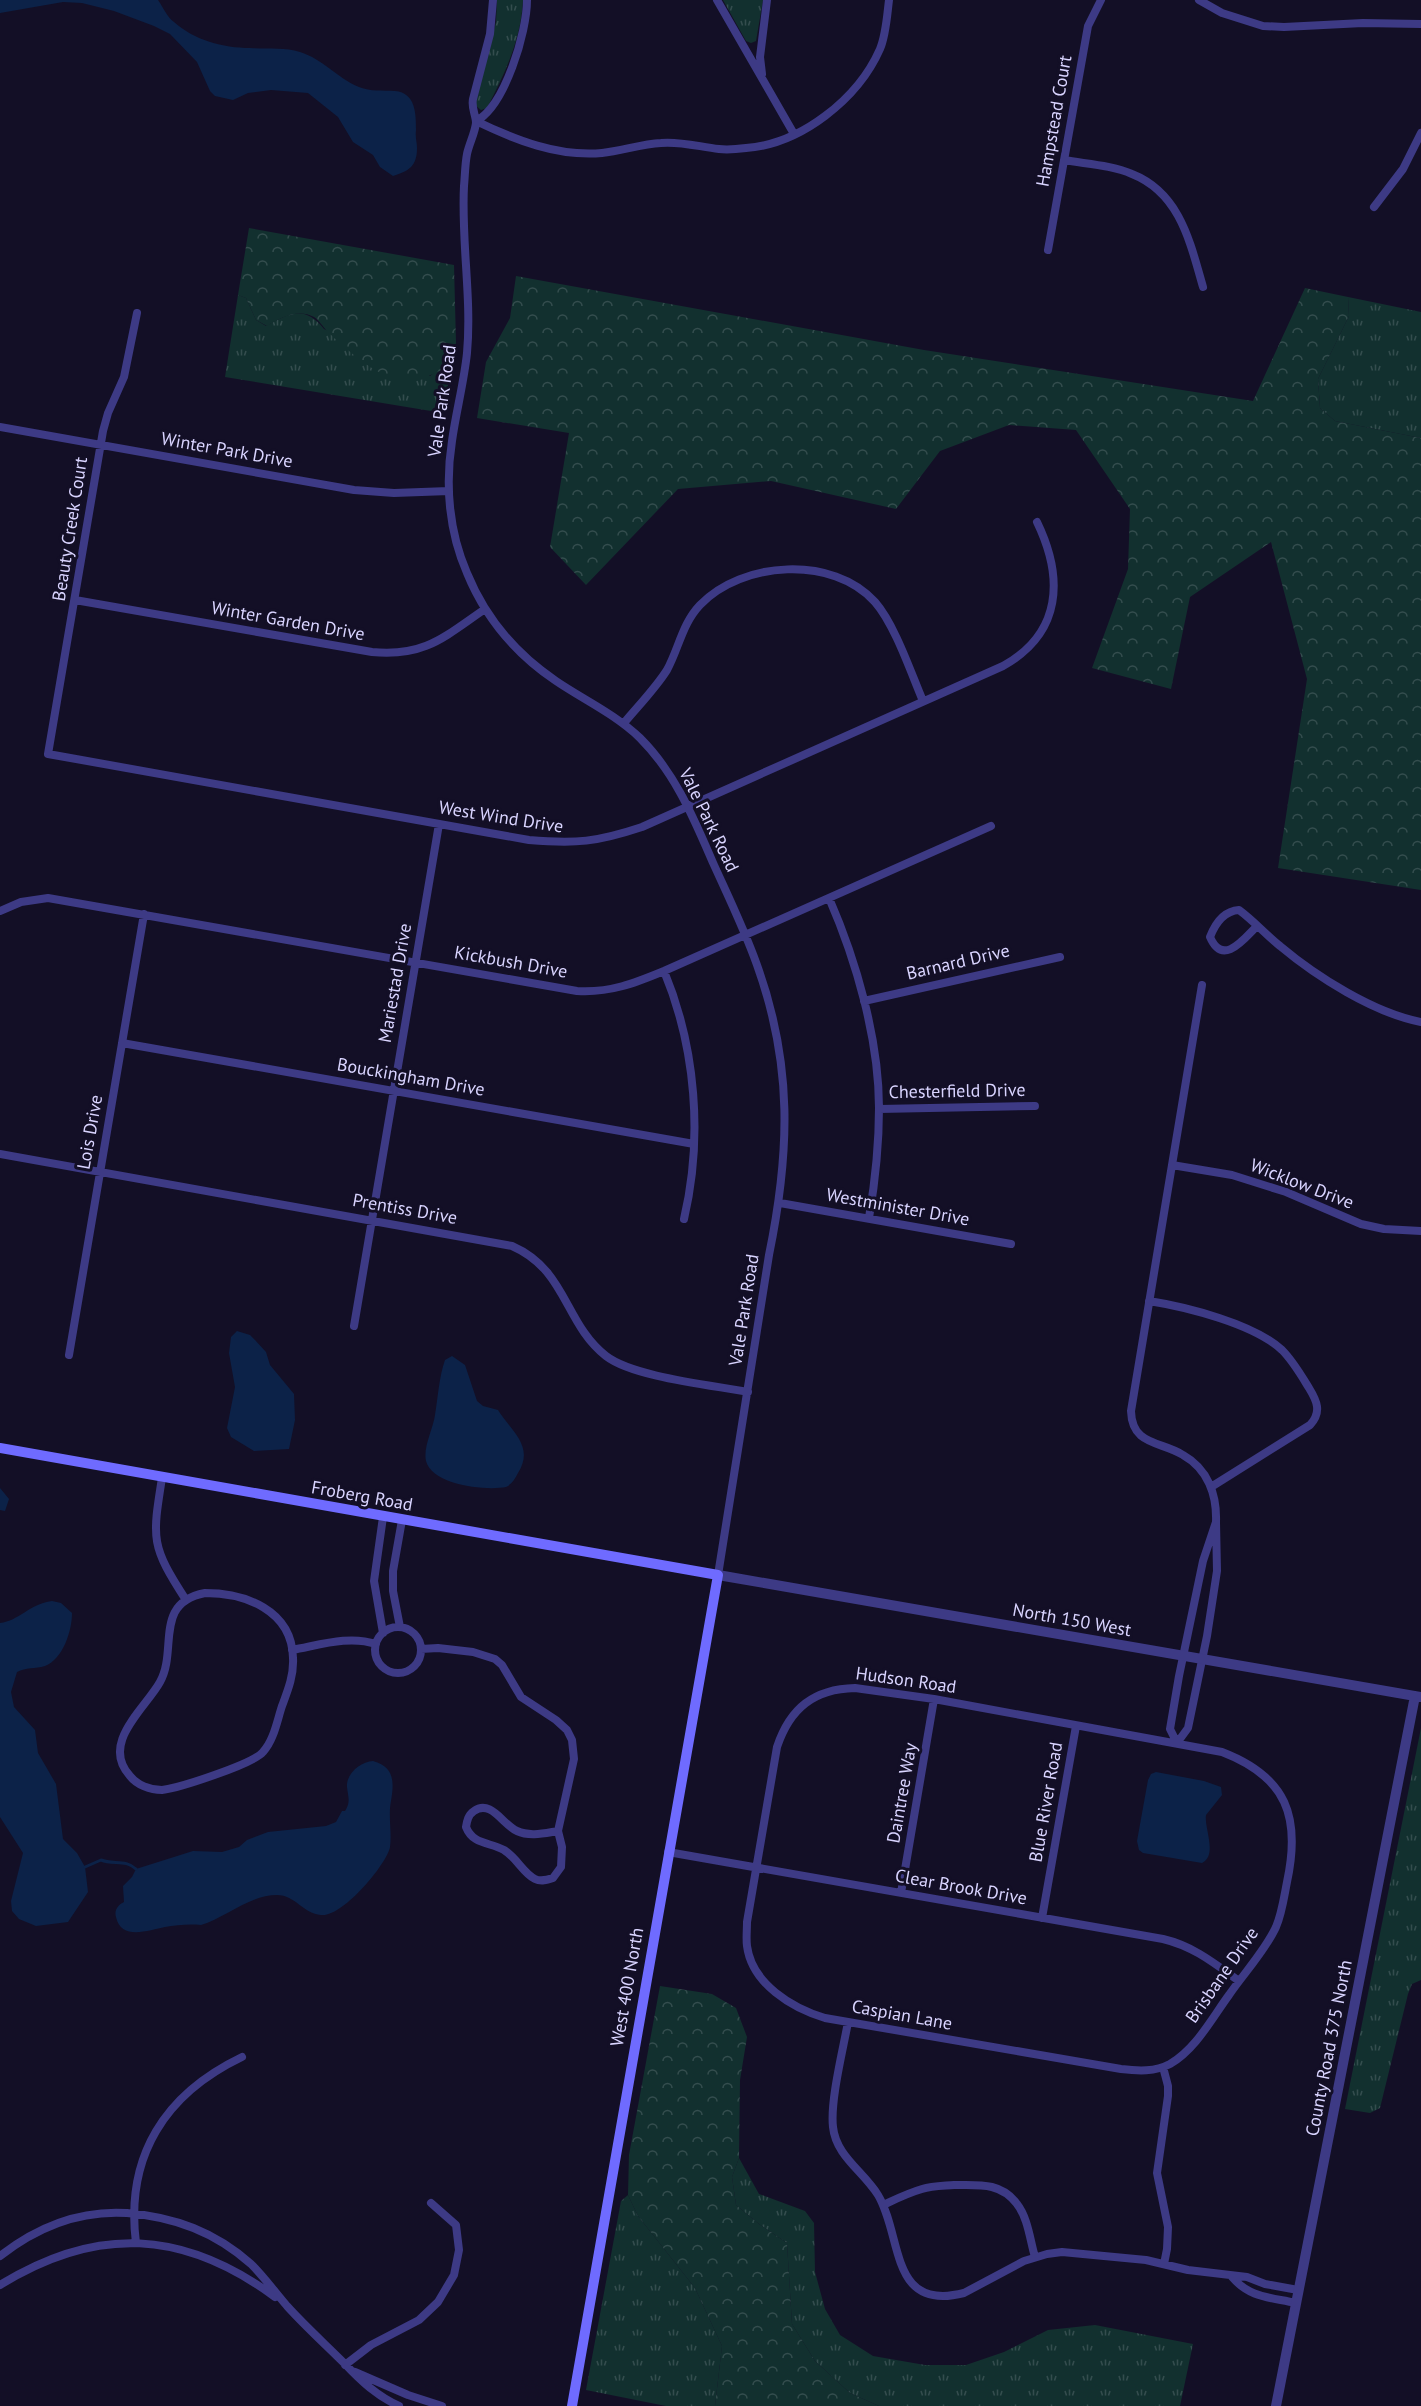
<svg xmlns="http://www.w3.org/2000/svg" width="1421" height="2406" font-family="'PT Sans',sans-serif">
  <defs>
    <pattern id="grass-tufts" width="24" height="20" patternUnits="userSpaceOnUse" patternTransform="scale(1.5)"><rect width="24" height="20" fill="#12302f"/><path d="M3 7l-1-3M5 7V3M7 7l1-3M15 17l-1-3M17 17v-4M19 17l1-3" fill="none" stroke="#344d4e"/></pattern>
    <pattern id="forest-crowns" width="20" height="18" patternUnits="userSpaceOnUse" patternTransform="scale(1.5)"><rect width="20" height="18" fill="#12302f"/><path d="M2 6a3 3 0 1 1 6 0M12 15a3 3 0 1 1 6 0" fill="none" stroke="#344d4e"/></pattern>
  </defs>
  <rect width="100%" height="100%" fill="#130f26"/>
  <!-- grass -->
  <path fill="url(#grass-tufts)" d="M497 0H523C521 40 505 73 487 108L481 110 475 105 496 22Z
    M723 0H763L756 41 751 43 746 41Z
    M238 295 246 298 256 320 266 326C290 313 305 305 324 329L430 376 439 369H451L443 413 225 377Z
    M1348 297 1421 312V438L1335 421 1320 408 1318 379 1349 316Z
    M1421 1728V1980L1412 1984 1408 1994 1380 2108 1370 2113 1345 2109Z
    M739 2158 759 2194 805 2211 814 2223 815 2272 825 2309 840 2335 873 2356 925 2365H966L1004 2352 1048 2330 1095 2325 1193 2344 1180 2406H879L850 2393 815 2361 792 2324 787 2243 759 2224 736 2205 732 2177Z
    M628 2195 638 2216 695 2288 722 2346 715 2406H666L586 2390 621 2201Z"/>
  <!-- forest -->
  <path fill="url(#forest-crowns)" d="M249 228 454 265 456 343 451 369C433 369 423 385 403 381 375 376 347 350 327 331 323 327 319 320 314 317 298 308 280 318 267 326L256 320 246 298 238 295Z
    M516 276 924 350 1253 401 1305 288 1348 297 1349 316 1318 379 1320 408 1335 421 1421 438V890L1278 868 1307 679 1271 542 1190 597 1171 689 1092 668 1128 569 1130 509 1076 430 1009 425 940 451 896 509 771 481 678 489 586 585 550 547 569 433 477 418 486 362 510 318Z
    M660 1986 712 1994 736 2008 747 2037 740 2080 739 2158 732 2177 736 2205 759 2224 787 2243 792 2324 815 2361 850 2393 879 2406H715L722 2346 695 2288 638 2216 628 2195 629 2155Z"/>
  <!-- water -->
  <path fill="#0c2248" d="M0 0H158C163 7 167 17 174 22 194 40 223 48 250 48 268 49 284 47 300 52 323 59 337 78 359 87 371 92 382 90 395 91 416 93 416 114 416 130 415 137 417 142 417 148 417 166 409 171 393 176L380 167 373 155 353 142 338 117 308 93 271 90 248 93 233 100 215 96 210 91 197 62 170 34 154 26 114 11 82 3 63 2 0 13Z
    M237 1331 250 1335 255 1340 266 1352 270 1365 294 1394 295 1420 289 1449 254 1451 231 1437 227 1428 235 1387 229 1353 231 1337Z
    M452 1356 465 1365 477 1401 483 1406 498 1410C511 1431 535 1446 518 1473 515 1479 512 1484 506 1487 486 1491 432 1485 426 1461 423 1447 433 1429 435 1415 438 1397 439 1377 445 1360Z
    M0 1488 9 1499 5 1511 0 1510Z
    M52 1601 61 1603 72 1613C72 1631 63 1659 45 1666 35 1669 26 1667 17 1672L11 1692 14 1707 35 1730 38 1753 56 1784 63 1839 77 1853 85 1867 88 1892 68 1922 36 1926 19 1919 12 1911 11 1901 23 1853 0 1817V1623C19 1621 29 1604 52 1601Z
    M373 1761C395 1767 394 1783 391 1801 388 1815 392 1832 390 1847 387 1864 342 1918 321 1915 304 1914 295 1895 277 1895 249 1895 225 1918 201 1925 189 1924 176 1925 165 1927 149 1930 121 1941 116 1917 114 1910 118 1905 124 1902L123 1886 132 1877 136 1869 193 1851 222 1852 239 1847 247 1840 268 1832 326 1826 336 1822 342 1811H345C351 1802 348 1797 347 1787 346 1773 361 1762 373 1761Z
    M1156 1772 1204 1781 1221 1787 1222 1795 1206 1815C1204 1828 1218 1855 1202 1863L1143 1853 1139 1850 1137 1841 1148 1780 1151 1774Z"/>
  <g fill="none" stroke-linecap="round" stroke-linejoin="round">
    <!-- stream -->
    <path stroke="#0c2248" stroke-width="3" d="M85 1867 101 1860C113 1865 126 1859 136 1869"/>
    <!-- minor -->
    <path stroke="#3d3a85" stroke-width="8" d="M493 0 490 34 473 99C471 108 476 115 476 123 475 133 469 144 467 154 465 164 465 176 464 186 461 241 472 298 467 353 464 382 456 412 452 441 445 485 449 532 467 573 485 617 516 654 556 681 584 700 615 714 640 738 676 774 694 819 714 865 729 898 745 931 757 965 793 1065 790 1152 769 1255L718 1575
      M717 0 794 134
      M1199 0 1222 13 1263 26 1284 27 1363 23 1421 24
      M762 74 760 57 767 0
      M476 121C515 140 558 157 602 153 622 151 641 144 661 143 680 141 700 147 719 149 728 150 738 149 746 148 801 144 858 99 880 49 886 35 887 16 889 0
      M476 121C505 106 527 32 527 0
      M1064 160C1086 164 1111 165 1132 174 1180 193 1190 242 1203 287
      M1374 207 1403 169 1421 133
      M1048 250 1088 26 1101 0
      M137 313 124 377 108 413 103 431 48 754 529 840C576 844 597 842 642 827L1003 666C1062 633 1064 578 1037 522
      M0 427 354 490 394 493 449 491
      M75 600 372 652C425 657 444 637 485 609
      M624 723C638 706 655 689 667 670 679 648 682 624 700 605 742 561 833 555 875 602 895 625 911 673 923 701
      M829 898C856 960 879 1039 879 1108 879 1144 875 1182 869 1218
      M0 911 21 902 48 898 577 991C610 993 635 983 664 971L991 826
      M1257 926C1244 939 1223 967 1210 937 1215 924 1224 911 1239 910 1254 921 1266 935 1280 946 1317 977 1374 1013 1421 1022
      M664 971C696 1048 703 1138 684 1219
      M1202 985 1131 1411C1132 1446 1161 1441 1183 1455 1208 1469 1217 1495 1216 1522
      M864 1001 1060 957
      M122 1043 694 1144
      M879 1109 1035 1106
      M0 1154 512 1246C567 1270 564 1323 606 1356 633 1377 711 1385 748 1392
      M1172 1165 1232 1175 1286 1192 1361 1224 1384 1229 1421 1231
      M780 1203 1011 1244
      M1149 1301C1187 1307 1254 1324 1282 1350 1293 1361 1301 1375 1309 1388 1317 1401 1322 1412 1310 1425L1211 1487
      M354 1326 439 824
      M69 1355 144 914
      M162 1478C152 1540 151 1546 186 1600
      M1216 1522 1217 1571 1207 1636 1188 1728 1177 1743 1170 1729 1179 1676 1203 1561Z
      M205 1593C245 1593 292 1610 293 1658 294 1675 288 1690 282 1706 277 1721 274 1740 263 1752 253 1764 179 1788 162 1790 150 1790 137 1785 130 1776 100 1743 145 1709 160 1682 178 1650 153 1603 205 1593Z
      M400 1627 393 1591V1571L402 1520
      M375 1650a23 23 0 1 1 46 0a23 23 0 1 1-46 0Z
      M383 1633 374 1581 383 1517
      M421 1649 438 1648 473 1652 495 1659 502 1665 521 1697 556 1720 567 1730 572 1740 574 1759 558 1831 562 1847 561 1867 553 1878C547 1880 541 1882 535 1879 523 1873 517 1858 504 1850 490 1842 473 1845 466 1827 467 1821 468 1815 474 1811 491 1799 503 1825 517 1831 530 1837 545 1833 558 1831
      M292 1650C320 1645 349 1635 376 1644
      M855 1688 934 1699 1222 1752C1287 1777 1301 1817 1287 1882 1284 1897 1282 1913 1276 1927 1265 1951 1244 1973 1229 1995 1212 2018 1196 2049 1170 2064 1155 2072 1138 2071 1121 2069L825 2018C792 2008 752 1984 747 1946 746 1939 747 1930 747 1922L777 1747C790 1708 814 1689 855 1688Z
      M668 1852 1163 1939C1193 1946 1214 1963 1239 1981
      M901 1893 934 1699
      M1042 1918 1076 1726
      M848 2022C843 2050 830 2101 833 2127 836 2156 863 2171 878 2195 903 2237 889 2312 964 2293L1024 2261 1047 2254 1062 2252 1146 2260 1188 2270 1247 2277 1265 2284 1298 2290
      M1163 2067 1168 2086V2096L1157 2173 1168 2227 1167 2249 1164 2264
      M883 2205C896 2199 908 2193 922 2189 932 2186 943 2186 954 2185 978 2185 1001 2182 1017 2204 1028 2218 1030 2240 1035 2257
      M136 2243C125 2156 165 2094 242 2057
      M0 2256C37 2227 80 2210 127 2213 175 2217 215 2232 251 2264 264 2277 275 2292 287 2306 305 2326 326 2345 345 2364 361 2381 377 2396 399 2406
      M1232 2277C1250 2298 1269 2297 1296 2303
      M0 2285C97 2225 184 2230 275 2297
      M345 2365 371 2345 419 2320 438 2302 454 2275 459 2250 456 2225 431 2203
      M355 2372 408 2395 442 2406"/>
    <!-- tertiary -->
    <path stroke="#3d3a85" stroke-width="10" d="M718 1575 1421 1697
      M1276 2406 1415 1696"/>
    <!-- secondary -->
    <path stroke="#6f6bff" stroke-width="10" d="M0 1448 718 1575 572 2406"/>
  </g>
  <g text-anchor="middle" stroke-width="6" stroke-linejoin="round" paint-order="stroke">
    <!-- street labels -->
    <g font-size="18" fill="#d9d4ff" stroke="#130f26">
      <text transform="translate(1054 121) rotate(-80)" y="6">Hampstead Court</text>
      <text transform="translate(442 401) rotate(-82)" y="6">Vale Park Road</text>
      <text transform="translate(227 450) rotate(10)" y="6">Winter Park Drive</text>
      <text transform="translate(70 529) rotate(-81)" y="6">Beauty Creek Court</text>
      <text transform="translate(288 621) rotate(10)" y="6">Winter Garden Drive</text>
      <text transform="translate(501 817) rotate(9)" y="6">West Wind Drive</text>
      <text transform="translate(709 820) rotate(64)" y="6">Vale Park Road</text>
      <text transform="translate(511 962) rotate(10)" y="6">Kickbush Drive</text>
      <text transform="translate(958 962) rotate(-13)" y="6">Barnard Drive</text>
      <text transform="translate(395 983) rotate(-80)" y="6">Mariestad Drive</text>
      <text transform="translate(411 1077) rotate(10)" y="6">Bouckingham Drive</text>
      <text transform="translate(957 1091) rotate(-1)" y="6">Chesterfield Drive</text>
      <text transform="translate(90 1132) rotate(-80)" y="6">Lois Drive</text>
      <text transform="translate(1302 1184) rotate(21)" y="6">Wicklow Drive</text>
      <text transform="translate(898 1207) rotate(10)" y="6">Westminister Drive</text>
      <text transform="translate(405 1209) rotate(10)" y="6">Prentiss Drive</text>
      <text transform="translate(744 1310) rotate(-81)" y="6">Vale Park Road</text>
      <text transform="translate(362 1496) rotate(10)" y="6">Froberg Road</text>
      <text transform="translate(1072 1620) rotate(10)" y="6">North 150 West</text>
      <text transform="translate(906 1680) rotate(8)" y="6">Hudson Road</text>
      <text transform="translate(902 1793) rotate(-80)" y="6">Daintree Way</text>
      <text transform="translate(1046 1802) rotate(-80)" y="6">Blue River Road</text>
      <text transform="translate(961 1887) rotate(10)" y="6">Clear Brook Drive</text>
      <text transform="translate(1222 1975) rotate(-55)" y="6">Brisbane Drive</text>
      <text transform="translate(627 1987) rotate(-80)" y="6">West 400 North</text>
      <text transform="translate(902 2015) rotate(10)" y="6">Caspian Lane</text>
      <text transform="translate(1329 2048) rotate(-79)" y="6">County Road 375 North</text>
    </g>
  </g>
</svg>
